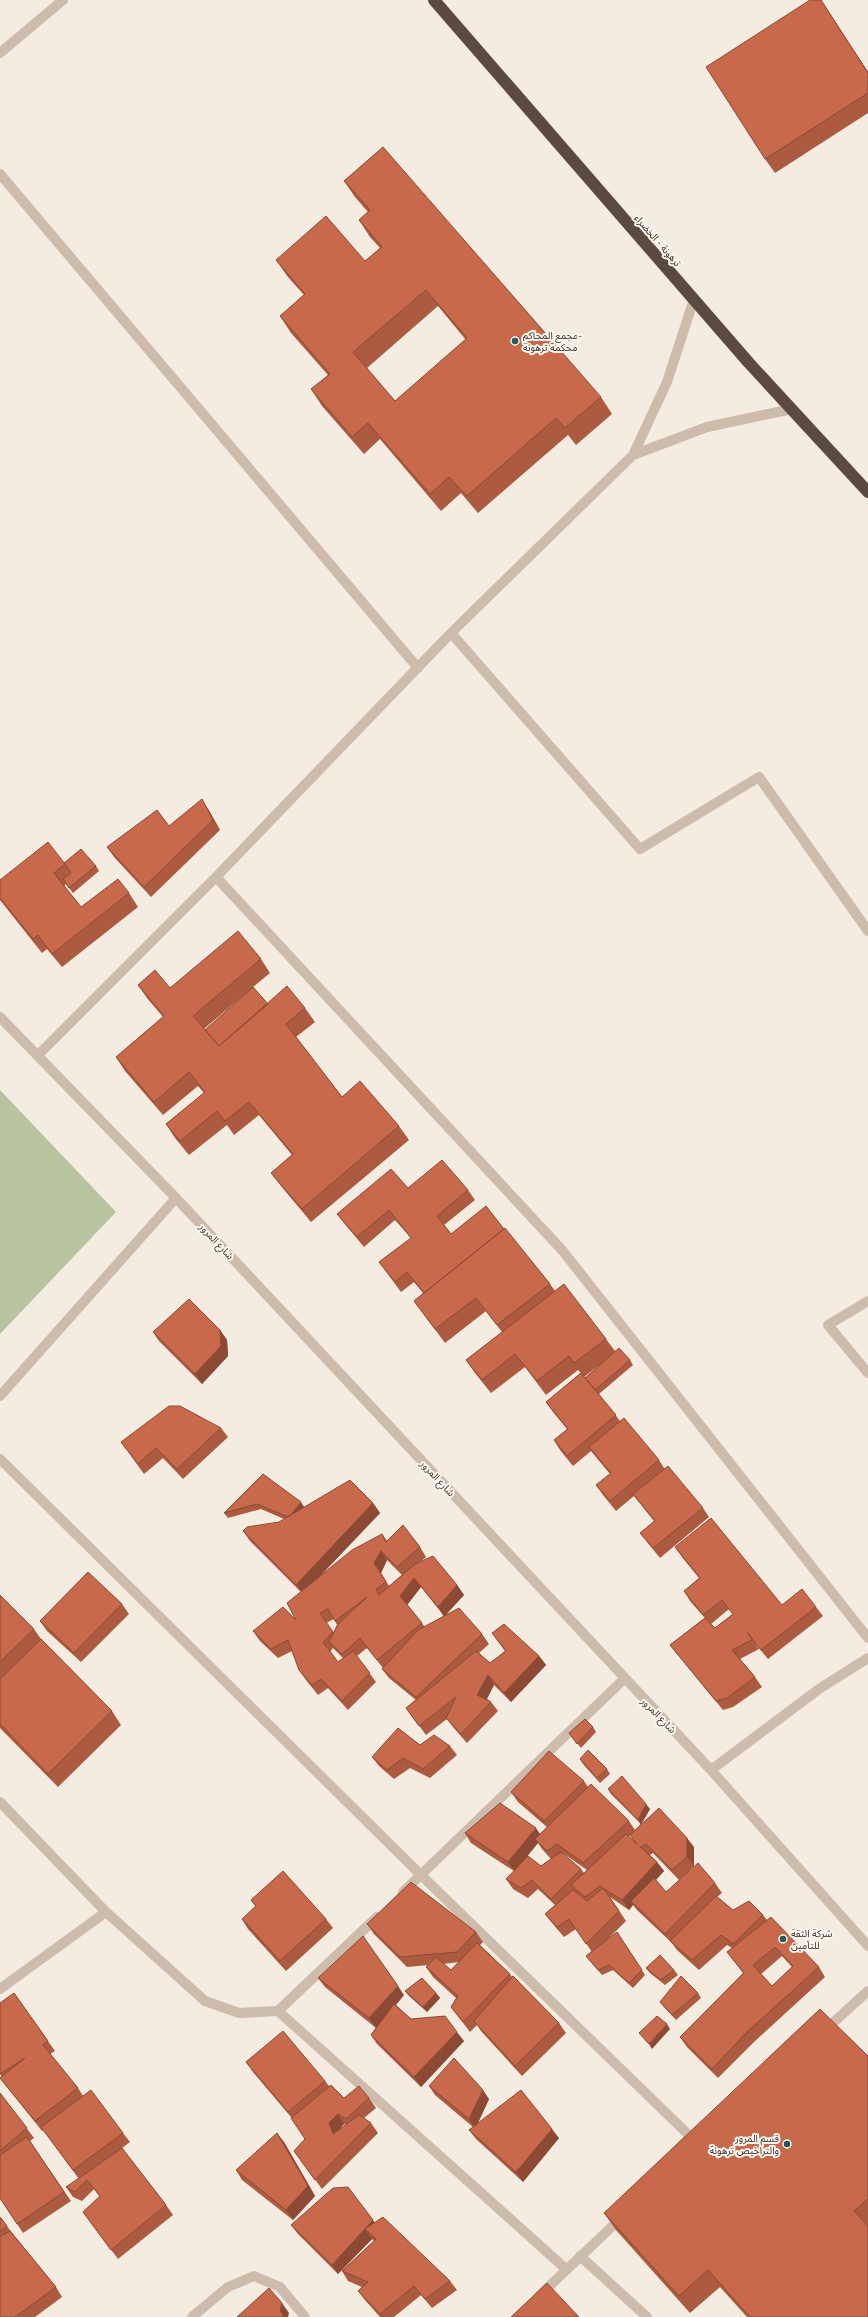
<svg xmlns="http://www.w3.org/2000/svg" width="868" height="2317" font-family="Raleway,'Noto Sans Arabic',sans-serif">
  <rect width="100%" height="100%" fill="#f4ebe1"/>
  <!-- green -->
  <path fill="#b8c4a0" d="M0 1090 116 1212 0 1334Z"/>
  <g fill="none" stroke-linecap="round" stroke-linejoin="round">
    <!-- street -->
    <path stroke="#cdbbac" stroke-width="10" d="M0 53 63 0
      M0 174 418 668
      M633 455 707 427 792 409
      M451 633 640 849 759 777 868 931
      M216 877 562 1250 868 1638
      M0 1017 176 1198 711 1770 868 1946
      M38 1055 216 877 451 633 633 455 667 382 694 299
      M868 1301 828 1325 868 1373
      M0 1396 176 1198
      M0 1459 421 1875 697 2143
      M711 1770 819 1689 868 1658
      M0 1802 106 1912 205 2001 239 2013 278 2011 377 1917
      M403 1892 625 1678
      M0 1989 106 1912
      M278 2011 566 2269
      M824 2031 868 1991
      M580 2256 647 2317
      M540 2295 622 2217
      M192 2317 228 2287 254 2276 280 2287 305 2317"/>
    <!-- highway -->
    <path stroke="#5c4a42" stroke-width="12" d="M434 0 749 363 868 492"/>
  </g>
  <!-- wall -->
  <path fill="#ac5a40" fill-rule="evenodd" d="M821 0 868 72V113L775 173 765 159Z
    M344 181 601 397 612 414 576 445 568 435 478 513 461 493 441 511 380 439 364 454 322 406 311 389 328 375 291 333 280 316 304 295 288 277 276 260 365 261 380 248 370 237 359 220 368 212 355 197ZM438 306 466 340 395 401 367 368Z
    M208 809 220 830 151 897 114 857 107 847 169 826Z
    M64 863 96 866 99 871 73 893 66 884 64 886 81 907 129 893 138 907 62 967 47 949 42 953 0 900V880Z
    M261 959 270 973 253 987 268 1004 305 1008 315 1022 296 1037 342 1097 399 1126 409 1140 311 1222 281 1186 271 1173 292 1155 259 1115 234 1135 227 1125 189 1155 175 1138 166 1124 204 1093 198 1086 163 1115 125 1071 116 1057 163 1017 147 998 138 985 170 988ZM246 993 205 1030 204 1029Z
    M408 1188 468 1190 475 1200 444 1225 451 1234 504 1229 550 1284 555 1291 606 1339 615 1351 630 1360 633 1365 599 1394 620 1421 659 1460 664 1468 703 1508 709 1517 660 1558 647 1542 640 1533 654 1521 634 1496 616 1511 603 1495 596 1485 610 1474 591 1451 573 1466 560 1450 554 1440 567 1429 553 1412 546 1402 581 1373 578 1370 546 1395 525 1367 491 1393 475 1373 466 1360 502 1332 486 1311 445 1343 414 1301 423 1293 414 1282 401 1292 379 1262 411 1238 395 1220 364 1247 344 1223 337 1214ZM599 1365 585 1378 584 1377Z
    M220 1330 227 1340 228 1356 202 1384 159 1341 153 1332Z
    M221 1428 228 1437 183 1479 163 1458 144 1474 121 1442Z
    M263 1474 304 1507 373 1503 380 1513 322 1574 382 1534 387 1541 420 1547 426 1557 420 1562 457 1585 464 1595 446 1614 482 1634 489 1644 479 1653 490 1663 505 1651 492 1633 539 1656 546 1665 511 1702 494 1685 487 1699 491 1702 498 1711 467 1743 453 1727 447 1719 426 1735 406 1708 416 1700 389 1678 382 1669 383 1668 367 1648 357 1656 376 1682 348 1710 328 1688 318 1695 306 1680 299 1670 292 1651 278 1658 260 1641 253 1631 296 1620 301 1592 250 1541 243 1531 279 1522 284 1519 261 1509 228 1518 224 1513ZM387 1560 402 1575 389 1586 381 1573ZM421 1587 444 1616 425 1627 407 1605ZM334 1619 337 1625 333 1633 326 1623ZM333 1648 343 1658 338 1662 330 1652Z
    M675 1547 782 1605 816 1607 823 1616 768 1659 754 1642 759 1649 740 1659 755 1677 762 1687 733 1707 723 1710 677 1654 670 1645 705 1618 690 1601 684 1591 699 1578 682 1557ZM729 1609 733 1614 715 1628 711 1624Z
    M0 1595 34 1629 41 1639 112 1711 121 1725 58 1787 0 1728Z
    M122 1604 129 1614 81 1662 47 1631 40 1621Z
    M593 1727 596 1732 581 1748 569 1733Z
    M420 1745 450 1746 457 1755 430 1778 410 1768 394 1779 379 1766 372 1757Z
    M580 1759 607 1769 610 1774 600 1783 583 1764Z
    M584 1781 588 1787 629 1821 635 1830 641 1824 611 1794 608 1789 650 1809 641 1824 694 1847V1866L679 1880 653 1853 650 1855 657 1862 664 1871 656 1880 666 1892 715 1883 722 1893 717 1897 733 1910 763 1915 767 1920 819 1967 825 1977 754 2042 718 2078 687 2047 680 2037 743 1973 727 1952 732 1948 727 1945 699 1970 677 1950 672 1943 637 1910 633 1905 629 1910 610 1897 626 1921 608 1939 617 1932 645 1975 633 1988 613 1970 602 1975 586 1956 592 1952 576 1929 564 1937 552 1923 545 1914 555 1905 538 1889 528 1898 513 1889 506 1879 514 1871 471 1843 465 1833 540 1834 547 1827 518 1802 511 1792ZM630 1835 635 1842 629 1837ZM538 1843 542 1849 551 1859 541 1866 523 1861ZM563 1854H564L587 1870 584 1873 581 1869ZM782 1956 792 1967 772 1986 761 1974Z
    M251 1900 326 1919 333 1928 286 1971 248 1929 242 1919 256 1907Z
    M367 1924 476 1932 483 1942 480 1945 510 1974 512 1977 559 2023 566 2033 522 2076 481 2031 477 2025 470 2032 451 2007 456 1998 433 1977 426 1967 429 1965 407 1967 374 1934ZM459 1962 451 1970 443 1964Z
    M646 1968 674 1970 678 1975 665 1985 650 1973Z
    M318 1978 404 1995 396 2005 411 2019 464 2041 421 2087 377 2044 371 2035 379 2023 376 2028 325 1987Z
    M405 1991 436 1993 440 1998 427 2012 409 1996Z
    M14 1993 55 2051 50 2054 78 2088 83 2096 123 2133 130 2142 122 2148 166 2205 173 2215 118 2259 83 2212 100 2197 94 2189 82 2201 73 2197 66 2187 79 2179 43 2130 42 2131 7 2087 0 2078 2 2077 0 2074Z
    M698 1993 701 1998 676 2020 664 2007 660 2002Z
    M868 2056V2317H747L720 2287 690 2313 616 2230 604 2213Z
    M246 2062 325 2081 329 2086 344 2098H369L376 2108 364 2118 371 2123 378 2133 322 2189 294 2151 305 2139 291 2117 253 2072ZM344 2124 346 2125 337 2131Z
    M429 2086 489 2099 478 2123 559 2138 523 2182 476 2139 469 2130 473 2127 435 2095Z
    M0 2093 34 2138 30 2141 71 2201 23 2233 0 2198Z
    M284 2142 315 2196 293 2220 242 2180 236 2170Z
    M0 2217 13 2234 56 2287 62 2297 35 2317H0Z
    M375 2223 450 2281 457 2290 432 2308 421 2295 394 2317H380L365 2300 358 2291 362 2287 348 2281 342 2271 374 2241 372 2239 338 2274 298 2234 291 2225Z"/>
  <!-- shaded-wall -->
  <path fill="#8c4a34" d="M821 0 868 72V73Z
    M202 799 208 809 220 830 213 820Z
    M220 1330 227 1340 228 1356 202 1384 195 1374Z
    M301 1502 304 1507 289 1518Z
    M373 1503 380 1513 303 1594 296 1585Z
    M381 1551 387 1560 381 1573 392 1592 386 1582 374 1563Z
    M414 1578 421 1587 407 1605 400 1596Z
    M457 1585 464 1595 444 1617 438 1607Z
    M539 1656 546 1665 511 1702 504 1693Z
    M488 1675 494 1685 484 1704 477 1695Z
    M646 1804 650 1809 641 1825 638 1820Z
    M536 1828 542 1837 535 1839 538 1843 515 1871 508 1862Z
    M687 1838 694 1847V1866L687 1857Z
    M657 1862 664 1871 634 1904 631 1901 633 1905 629 1910 622 1900Z
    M398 1986 404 1995 376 2028 369 2018Z
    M436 1993 440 1998 427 2012 423 2007Z
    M667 2024 670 2029 652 2049 649 2044Z
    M457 2032 464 2041 421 2087 414 2077Z
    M483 2090 489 2099 475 2129 469 2119Z
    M338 2114 344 2124 336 2133 333 2134 329 2123Z
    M552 2129 559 2138 523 2182 516 2172Z
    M277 2133 284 2142 315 2196 293 2220 286 2210Z
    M373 2220 380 2230 365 2229 372 2239 338 2274 332 2265Z
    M282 2303 289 2313 288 2317H284L280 2311Z"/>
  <!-- building -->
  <path fill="#c8694b" stroke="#8c4a34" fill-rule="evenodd" d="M810 0H821L868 73V93L765 159 706 67Z
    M383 147 601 397 565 428 556 418 467 496 449 477 430 494 368 423 352 437 311 389 330 374 280 316 305 294 276 260 326 216 365 261 382 247 359 220 370 210 344 181ZM426 290 467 338 395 401 353 352Z
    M202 799 213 820 144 887 107 847 157 810 169 826Z
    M48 842 65 864 54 873 81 907 118 879 129 893 52 954 38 935 33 939 0 898V880Z
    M81 849 96 866 69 888 63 879 71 873 64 863Z
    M238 931 261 959 193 1016 202 1026 219 1046 287 986 305 1008 286 1024 342 1097 360 1081 399 1126 302 1209 271 1173 293 1154 249 1102 225 1121 217 1111 180 1141 166 1124 205 1092 189 1072 154 1102 116 1057 164 1016 138 985 155 970 170 988Z
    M253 987 268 1004 219 1046 205 1030Z
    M442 1160 468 1190 437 1216 451 1234 486 1206 504 1229 424 1293 407 1272 395 1282 379 1262 411 1238 389 1210 357 1237 337 1214 391 1169 408 1188Z
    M505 1228 550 1284 497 1325 476 1298 435 1329 414 1301Z
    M564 1284 606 1339 574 1363 569 1356 537 1381 515 1354 482 1380 466 1360Z
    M189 1299 220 1330 221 1346 195 1374 153 1332Z
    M619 1348 630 1360 595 1390 585 1378Z
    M581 1373 616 1415 567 1456 554 1440 568 1429 546 1402Z
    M169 1406H180L221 1428 177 1469 156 1448 138 1464 121 1442Z
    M624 1418 659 1460 610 1501 596 1485 611 1473 589 1447Z
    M668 1466 703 1508 653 1548 640 1533 655 1521 633 1494Z
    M263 1474 301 1502 291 1515 288 1517 257 1504 224 1513Z
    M350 1480 373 1503 296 1585 243 1531 247 1527 279 1522Z
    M711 1518 782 1605 802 1589 816 1607 761 1650 747 1632 752 1640 732 1650 755 1677 727 1698 716 1701 670 1645 705 1618 715 1628 733 1614 722 1600 703 1615 684 1591 700 1578 675 1547Z
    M403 1525 420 1547 397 1567 381 1551 374 1563 386 1582 376 1589 379 1595 415 1564 433 1556 457 1585 438 1607 414 1578 400 1596 422 1623 377 1660 360 1638 342 1654 329 1642 338 1624 367 1597 335 1621 328 1609 320 1613 333 1632 323 1642 338 1662 353 1651 370 1673 342 1701 321 1679 312 1685 299 1670 288 1640 271 1649 253 1631 283 1607 296 1620 287 1603 352 1550 382 1534 386 1542Z
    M88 1572 122 1604 74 1653 40 1621Z
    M0 1595 34 1629 0 1662Z
    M459 1608 482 1634 416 1697 382 1669 418 1630Z
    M504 1624 539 1656 504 1693 488 1675 477 1695 491 1702 461 1734 446 1718 456 1697 419 1726 406 1708 476 1651 490 1663 506 1651 492 1633Z
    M41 1639 112 1711 48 1774 0 1724V1679Z
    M585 1719 593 1727 577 1744 569 1733Z
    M398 1728 420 1745 434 1735 450 1746 423 1769 403 1758 387 1770 372 1757Z
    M588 1750 607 1769 597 1778 580 1759Z
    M549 1751 584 1781 544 1821 511 1792Z
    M622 1776 646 1804 638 1820 608 1789Z
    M591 1784 629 1821 583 1863 557 1844 547 1851 535 1839Z
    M500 1803 536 1828 508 1862 465 1833Z
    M659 1808 687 1838V1857L672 1870 646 1844 640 1847 657 1862 622 1900 603 1888 619 1911 586 1944 569 1919 557 1927 545 1914 573 1890 587 1901 603 1888 600 1886 585 1897 571 1885 626 1834 637 1844 630 1835Z
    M561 1852 581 1869 551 1899 532 1880 521 1888 506 1879 528 1856 541 1866Z
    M698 1863 715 1883 665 1934 631 1901 654 1878 666 1892Z
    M283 1871 326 1919 280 1961 242 1919 256 1906 251 1900Z
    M411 1882 476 1932 457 1952 400 1957 367 1924Z
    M716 1896 733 1910 749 1901 763 1915 733 1944 721 1935 692 1960 670 1941Z
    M771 1917 819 1967 747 2032 712 2069 680 2037 744 1973 727 1952ZM775 1947 793 1966 772 1986 753 1965Z
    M617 1932 642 1970 629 1983 609 1965 598 1970 586 1956Z
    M363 1936 398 1986 369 2018 318 1978Z
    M477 1943 510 1974 463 2022 451 2007 458 1996 426 1967 436 1957 451 1970Z
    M660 1955 674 1970 661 1980 646 1968Z
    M513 1976 559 2023 515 2066 474 2021Z
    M681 1976 698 1993 672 2015 660 2002Z
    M422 1978 436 1993 423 2007 405 1991Z
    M14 1993 48 2041 43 2045 78 2088 35 2121 0 2078 25 2058 0 2074V2003Z
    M394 2004 411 2019 445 2016 457 2032 414 2077 371 2035Z
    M820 2009 868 2056V2199L854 2211 868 2226V2317H750L708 2270 679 2296 604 2213Z
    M657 2016 667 2024 649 2044 639 2033Z
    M283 2031 325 2081 288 2112 246 2062Z
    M454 2058 483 2090 469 2119 429 2086Z
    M331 2085 344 2098 359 2086 369 2098 346 2119 338 2114 329 2123 333 2134 359 2115 371 2123 315 2180 294 2151 305 2139 291 2118Z
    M91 2090 123 2133 73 2170 41 2127Z
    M521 2090 552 2129 516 2172 469 2130Z
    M0 2093 27 2128 0 2151Z
    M277 2133 308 2186 286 2210 236 2170Z
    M27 2137 64 2192 17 2224 0 2198V2155Z
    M122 2148 166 2205 111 2250 83 2212 100 2196 87 2180 75 2192 66 2187Z
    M348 2187 373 2220 332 2265 291 2225 333 2188Z
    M0 2217 7 2226 0 2232Z
    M383 2217 450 2281 425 2299 414 2286 380 2314 358 2291 368 2282 342 2271 376 2239 365 2229Z
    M10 2231 56 2287 15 2317H0V2237Z
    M547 2283 579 2317H511Z
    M269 2288 282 2303 280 2311 285 2317H237Z"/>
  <!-- markers -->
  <g fill="#1f5a5e" stroke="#fbf5ee" stroke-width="1.5">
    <circle cx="515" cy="341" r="4"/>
    <circle cx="783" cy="1939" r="4"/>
    <circle cx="787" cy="2144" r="4"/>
  </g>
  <g text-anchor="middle" stroke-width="4" stroke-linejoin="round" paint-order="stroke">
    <!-- street labels -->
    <g font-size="10" fill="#3b302b" stroke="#fbf5ee">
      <text transform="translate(658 240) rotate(49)" y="4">ترهونة - الخضراء</text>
      <text transform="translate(217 1241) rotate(47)" y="4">شارع المرور</text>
      <text transform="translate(438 1478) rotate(47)" y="4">شارع المرور</text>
      <text transform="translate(659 1715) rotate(46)" y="4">شارع المرور</text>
    </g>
    <!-- poi labels -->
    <g font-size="10" fill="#3b302b" stroke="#fbf5ee" text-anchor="start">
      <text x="523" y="339">مجمع المحاكم-<tspan x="523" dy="12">محكمة ترهونة</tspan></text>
      <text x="791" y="1937">شركة الثقة<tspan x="791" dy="12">للتأمين</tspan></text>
      <text x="779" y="2142" text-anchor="end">قسم المرور<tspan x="779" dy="12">والتراخيص ترهونة</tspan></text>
    </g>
  </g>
</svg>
